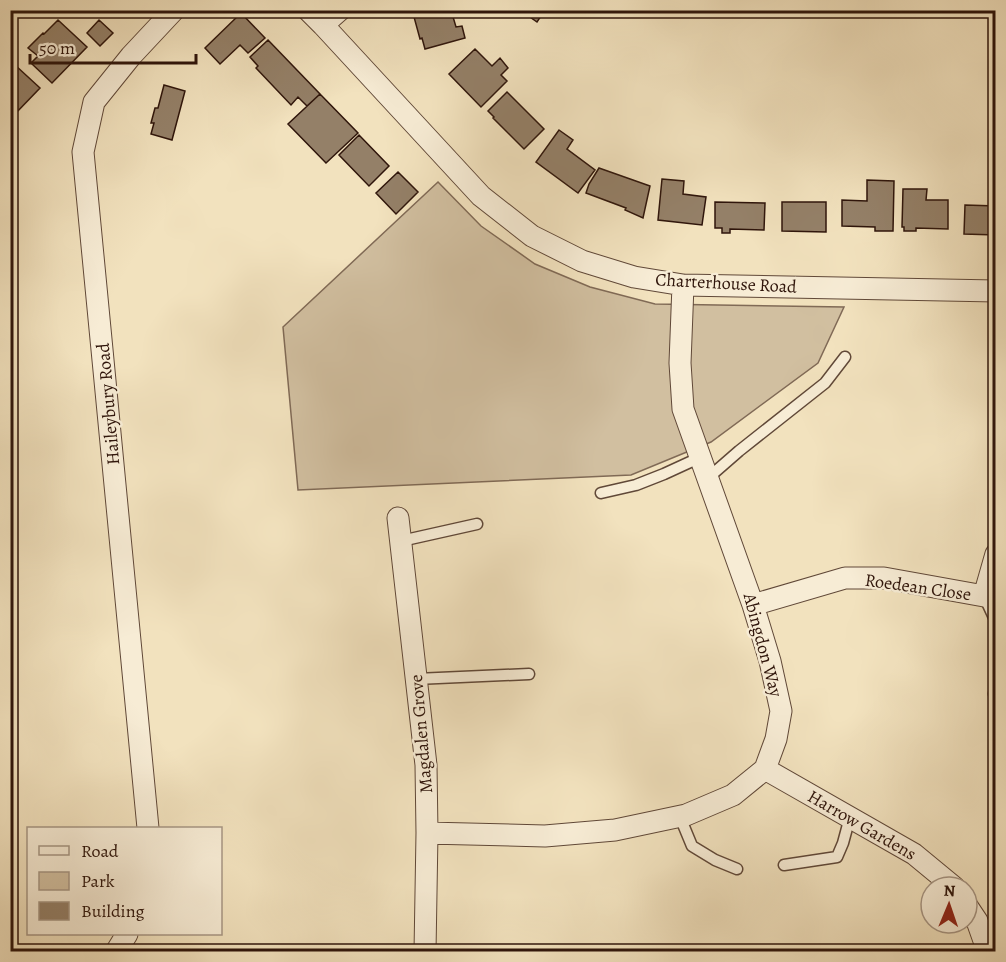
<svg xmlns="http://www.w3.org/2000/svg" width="1006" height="962" font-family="Alegreya,serif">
  <rect width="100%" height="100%" fill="#f2e2be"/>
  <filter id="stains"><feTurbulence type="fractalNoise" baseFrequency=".00333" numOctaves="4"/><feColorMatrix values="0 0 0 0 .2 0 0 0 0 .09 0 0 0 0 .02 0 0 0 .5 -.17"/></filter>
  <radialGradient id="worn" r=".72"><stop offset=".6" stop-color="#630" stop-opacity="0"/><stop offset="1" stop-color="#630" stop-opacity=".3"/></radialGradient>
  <!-- green -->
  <path fill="#d1bfa0" stroke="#806a56" stroke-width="1.5" d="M438 182 481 226 535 264 590 287 655 304 844 307 818 363 711 442 631 475 298 490 283 327Z"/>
  <!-- building -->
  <path fill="#948068" stroke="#2f150b" stroke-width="1.5" d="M414 10H451L456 27 462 26 465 38 425 49 422 38 420 39 414 17 416 16Z
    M520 10H545L537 22Z
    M241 13 265 38 248 53 240 45 220 64 205 48Z
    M58 20 87 47 52 83 31 63 38 56 28 48 43 33 44 34Z
    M99 20 113 33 100 46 87 33Z
    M268 40 320 94 307 106 298 97 291 105 256 68 258 66 250 57Z
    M475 49 492 66 500 58 508 68 501 75 507 81 481 107 449 74Z
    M15 65 40 88 12 117 10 116V69Z
    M164 85 185 91 172 140 151 134 154 123H151L155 108H158Z
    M507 92 544 129 524 149 493 118 494 117 488 111Z
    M320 94 358 133 326 163 288 124Z
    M559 130 573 140 567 149 595 170 578 193 536 162Z
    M359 135 389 166 369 186 339 155Z
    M599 168 650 186 643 218 625 210 626 208 586 193 589 184Z
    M398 172 418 192 396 214 376 193Z
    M662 179 684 181 683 194 706 197 702 225 658 220Z
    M867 180 894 181 893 231H875V227L842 226V200L867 201Z
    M903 189H927L926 200H948V229L916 228V231H904V227H902Z
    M715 202 765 203 764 230 730 229V233H722V228H715Z
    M782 202H826V232L782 231Z
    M965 205 996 206V235L964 234Z"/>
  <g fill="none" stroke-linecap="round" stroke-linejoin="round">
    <!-- service casing -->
    <g stroke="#604838" stroke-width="13">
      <path id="service" d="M708 478 739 451 825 383 845 357
        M601 493 636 485 664 474 701 457
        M401 541 477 524
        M984 596 996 622
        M416 679 529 674
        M994 694 996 682
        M680 817 692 846 715 860 737 869
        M784 865 837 857 843 843 850 817"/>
    </g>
    <!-- minor casing -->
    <g stroke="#604838" stroke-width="23">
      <path id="minor" d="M308 10 323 25 481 196 532 236 582 261 634 277 683 285 996 291
        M323 25 340 10
        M398 518 426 765 427 833 425 952
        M753 605 845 578H884L984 596 996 554
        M765 769 914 854 954 887
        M148 828 83 152 94 102 131 56 174 10
        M427 833 545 836 615 830 686 815 733 795 765 769 776 739 781 711 770 661 753 605 683 409 680 363 683 285
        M967 906 977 921 988 952
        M116 952 127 934"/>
    </g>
    <!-- service -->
    <use href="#service" stroke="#f7ecd5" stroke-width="10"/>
    <!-- minor -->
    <use href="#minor" stroke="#f7ecd5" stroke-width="21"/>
  </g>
  <g text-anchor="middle" stroke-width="5" stroke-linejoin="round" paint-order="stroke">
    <!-- street labels -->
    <g font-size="18" fill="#2f150b" stroke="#f7ecd5">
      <text transform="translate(726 283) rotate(3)" y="6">Charterhouse Road</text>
      <text transform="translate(108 404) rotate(-95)" y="6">Haileybury Road</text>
      <text transform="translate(918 587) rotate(8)" y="6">Roedean Close</text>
      <text transform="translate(763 645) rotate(75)" y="6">Abingdon Way</text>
      <text transform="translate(421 734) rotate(-95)" y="6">Magdalen Grove</text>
      <text transform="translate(862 825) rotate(30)" y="6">Harrow Gardens</text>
    </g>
  </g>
  <!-- margin -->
  <rect width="1006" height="962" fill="none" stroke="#f2e2be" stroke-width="36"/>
  <rect x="12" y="12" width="982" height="938" fill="none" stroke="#2f150b" stroke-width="3"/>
  <rect x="18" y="18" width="970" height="926" fill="none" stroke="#2f150b" stroke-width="1.5"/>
  <!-- legend -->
  <rect x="27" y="827" width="195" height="108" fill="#f7ecd5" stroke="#a79684" stroke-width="1.5"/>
  <rect x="39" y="846" width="30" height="9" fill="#f7ecd5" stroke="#a79684" stroke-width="1.5"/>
  <text x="81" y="857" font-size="18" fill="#2f150b">Road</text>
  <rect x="39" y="872" width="30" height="18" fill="#d1bfa0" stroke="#a79684" stroke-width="1.5"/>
  <text x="81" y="887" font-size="18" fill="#2f150b">Park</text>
  <rect x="39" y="902" width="30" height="18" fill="#948068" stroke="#a79684" stroke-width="1.5"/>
  <text x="81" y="917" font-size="18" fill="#2f150b">Building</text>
  <!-- north arrow -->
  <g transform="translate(949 905) rotate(2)"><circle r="28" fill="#f7ecd5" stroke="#a79684" stroke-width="1.5"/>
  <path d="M0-4.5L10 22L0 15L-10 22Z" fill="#8f2418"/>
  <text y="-9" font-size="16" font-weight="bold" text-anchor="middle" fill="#2f150b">N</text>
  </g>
  <!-- scale -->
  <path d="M30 54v9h166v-9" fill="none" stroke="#2f150b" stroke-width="3"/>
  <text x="39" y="54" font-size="18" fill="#2f150b" stroke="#f7ecd5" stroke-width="4.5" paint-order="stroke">50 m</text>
  <rect width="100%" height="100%" filter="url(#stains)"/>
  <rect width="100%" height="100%" fill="url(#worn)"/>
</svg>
